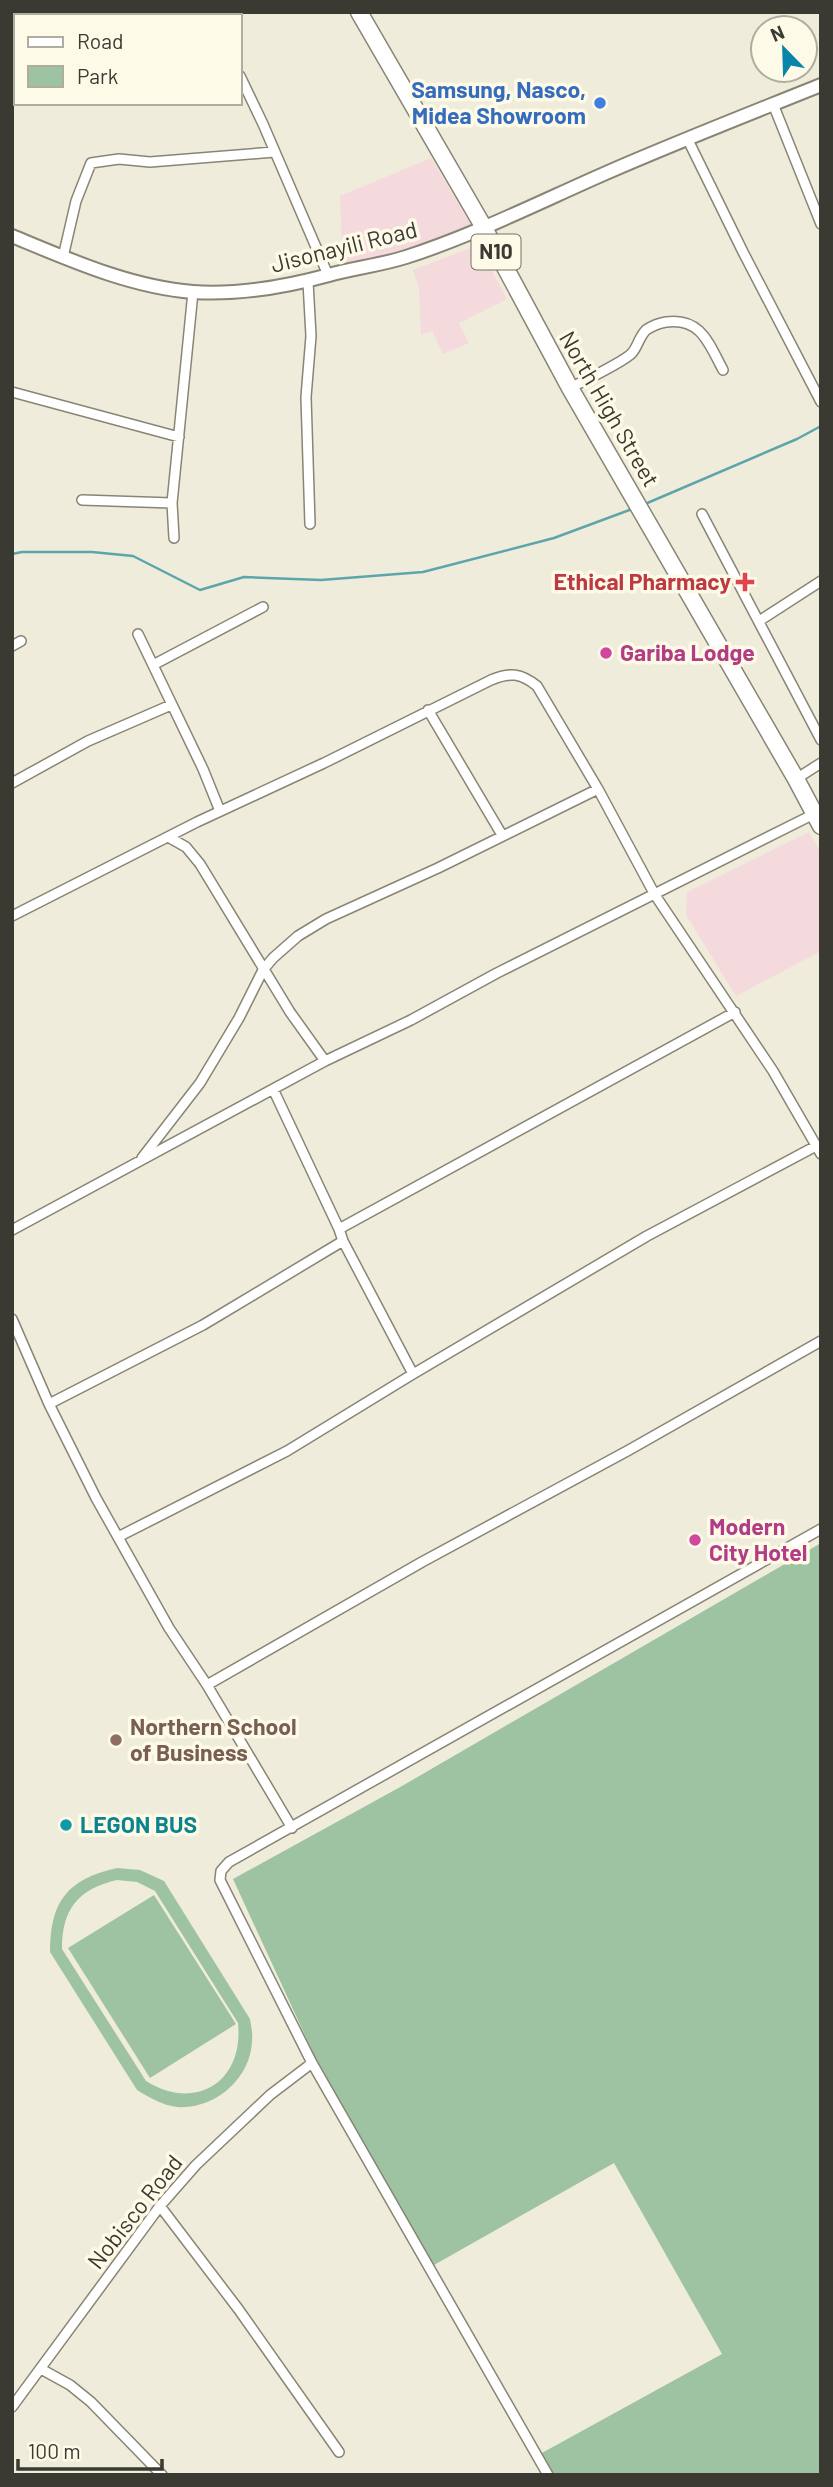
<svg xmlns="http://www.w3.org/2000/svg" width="833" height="2487" font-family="Barlow,sans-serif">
  <rect width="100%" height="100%" fill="#f0ecdb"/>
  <!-- commercial -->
  <path fill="#f5dadd" d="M431 158 473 228 413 252 343 267 340 196Z
    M478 245 507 299 459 323 469 343 443 354 432 331 421 335 419 288 413 270Z
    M809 832 821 853V951L736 996 686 915 687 892Z"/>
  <!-- green -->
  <path fill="#9ec3a3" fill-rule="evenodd" d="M821 1543V2475H553L540 2454 722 2354 614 2163 434 2265 378 2182 321 2070 233 1879 402 1786Z
    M117 1868 140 1870 164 1881 250 2019C251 2026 253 2033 252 2041 251 2078 215 2110 177 2107 162 2105 150 2098 137 2090L50 1952C50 1902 67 1879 117 1868ZM117 1880 137 1882 155 1891 238 2023C244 2082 196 2112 146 2081L62 1949C62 1909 78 1889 117 1880Z
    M154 1895 236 2024 150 2078 68 1948Z"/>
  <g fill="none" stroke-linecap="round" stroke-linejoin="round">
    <!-- stream -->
    <path stroke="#5ca5ab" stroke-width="2.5" d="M645 504 797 439 821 426
      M12 554 22 552H92L133 556 200 590 244 577 321 580 423 572 554 538 632 509"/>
    <!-- street casing -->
    <g stroke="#888575" stroke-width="12">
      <path id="street" d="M202 12 204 16
        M240 76 263 124 328 275
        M773 104 821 224
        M687 138 743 252 821 402
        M63 257 76 201 91 163 119 159 150 162 274 152
        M308 282 311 336 306 397 310 524
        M570 388C582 382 625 361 632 353 638 346 639 337 646 330 652 326 659 323 666 322 701 317 709 344 723 370
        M12 392 179 437
        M82 500 172 503
        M702 514 821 740
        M174 538 172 503 193 292
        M759 621 821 581
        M138 634 203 769 220 811
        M12 646 21 641
        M153 665 263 607
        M428 710 502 835
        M796 779 821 763
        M12 783 88 741 171 705
        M170 838 186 847 200 864 290 1012 325 1061
        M12 916 197 822 324 763 491 680C510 672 521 673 537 686L598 789 655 895 773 1071 821 1154
        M273 1089 339 1229 343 1241 413 1374
        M142 1158 200 1083 239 1018 263 970 273 958 298 936 326 919 438 868 598 789
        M339 1229 735 1012
        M12 1230 325 1061 411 1020 497 973 814 814
        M12 1319 49 1404 96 1498 169 1628 207 1685 292 1828
        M49 1404 203 1325 343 1241
        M118 1537 287 1451 413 1374 647 1236 816 1146
        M207 1685 422 1562 629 1450 821 1341
        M160 2206 239 2310 339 2452
        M41 2369 70 2385 91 2402 162 2475
        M12 2407 160 2206 196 2165 270 2095 312 2063
        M548 2475 312 2063 220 1880 221 1871 229 1862 821 1529"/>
    </g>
    <!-- secondary casing -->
    <g stroke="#888575" stroke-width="16">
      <path id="secondary" d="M12 236C70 260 130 287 193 292 238 295 285 287 329 275 354 268 381 265 406 257 472 236 542 201 606 173 677 142 749 114 821 85"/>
    </g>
    <!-- highway casing -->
    <g stroke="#888575" stroke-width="19">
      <path id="highway" d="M359 12 483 226 570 388 796 779 821 826"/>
    </g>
    <!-- street -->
    <use href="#street" stroke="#fff" stroke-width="9"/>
    <!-- secondary -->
    <use href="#secondary" stroke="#fff" stroke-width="12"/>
    <!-- highway -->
    <use href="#highway" stroke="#fff" stroke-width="16"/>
  </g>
  <!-- markers -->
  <circle fill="#3f7fe0" stroke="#fdfae8" stroke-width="2.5" cx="600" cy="103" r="7"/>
  <path fill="#e0444e" stroke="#fdfae8" stroke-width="2.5" d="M741.5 571.5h7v7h7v7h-7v7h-7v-7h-7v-7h7z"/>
  <g fill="#d1479c" stroke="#fdfae8" stroke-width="2.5">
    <circle cx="606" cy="653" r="7"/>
    <circle cx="695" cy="1540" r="7"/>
  </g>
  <circle fill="#8d6e63" stroke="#fdfae8" stroke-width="2.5" cx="116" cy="1740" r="7"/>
  <circle fill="#0f9aa8" stroke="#fdfae8" stroke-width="2.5" cx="66" cy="1825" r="7"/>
  <g text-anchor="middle" stroke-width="7" stroke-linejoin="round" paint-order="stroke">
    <!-- shield labels -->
    <rect fill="#fdfae8" stroke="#747369" stroke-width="2" x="471.5" y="234.5" width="49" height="35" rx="5"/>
    <g font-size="21" font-weight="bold" fill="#3a3932">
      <text x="496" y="259">N10</text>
    </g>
    <!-- shop labels -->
    <g font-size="23" font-weight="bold" fill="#366cbe" stroke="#fdfae8" text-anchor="end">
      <text x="586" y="98">Samsung, Nasco,<tspan x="586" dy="26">Midea Showroom</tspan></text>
    </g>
    <!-- street labels -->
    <g font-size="23" fill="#3a3932" stroke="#fdfae8">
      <text transform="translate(344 247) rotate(-14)" y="8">Jisonayili Road</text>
      <text transform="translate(609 409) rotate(60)" y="8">North High Street</text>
      <text transform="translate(135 2212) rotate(-52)" y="8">Nobisco Road</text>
    </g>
    <!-- health labels -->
    <g font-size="23" font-weight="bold" fill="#be3a42" stroke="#fdfae8" text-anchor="end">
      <text x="731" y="590">Ethical Pharmacy</text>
    </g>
    <!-- hotel labels -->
    <g font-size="23" font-weight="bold" fill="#b23c85" stroke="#fdfae8" text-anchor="start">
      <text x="620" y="661">Gariba Lodge</text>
      <text x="709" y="1535">Modern<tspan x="709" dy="26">City Hotel</tspan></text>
    </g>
    <!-- education labels -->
    <g font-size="23" font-weight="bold" fill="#785e54" stroke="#fdfae8" text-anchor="start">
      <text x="130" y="1735">Northern School<tspan x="130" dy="26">of Business</tspan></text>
    </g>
    <!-- culture labels -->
    <g font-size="23" font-weight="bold" fill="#0d838f" stroke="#fdfae8" text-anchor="start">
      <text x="80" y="1833">LEGON BUS</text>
    </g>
  </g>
  <!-- border -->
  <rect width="833" height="2487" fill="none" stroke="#3a3932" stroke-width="28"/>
  <!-- legend -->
  <rect x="14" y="14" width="228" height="91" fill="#fdfae8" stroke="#afad9f" stroke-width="2"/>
  <rect x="28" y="37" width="35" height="10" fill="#ffffff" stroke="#afad9f" stroke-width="2"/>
  <text x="77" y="49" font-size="21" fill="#3a3932">Road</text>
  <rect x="28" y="66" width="35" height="21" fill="#9ec3a3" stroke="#afad9f" stroke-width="2"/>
  <text x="77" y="84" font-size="21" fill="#3a3932">Park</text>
  <!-- north arrow -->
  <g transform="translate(784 49) rotate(337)"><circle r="33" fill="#fdfae8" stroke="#afad9f" stroke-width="2"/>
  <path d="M0-5L12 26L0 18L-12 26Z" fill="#0885a9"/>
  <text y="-10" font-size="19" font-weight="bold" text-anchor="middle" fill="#3a3932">N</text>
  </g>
  <!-- scale -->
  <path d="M18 2459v10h144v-10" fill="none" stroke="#3a3932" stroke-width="3.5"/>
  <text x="28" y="2459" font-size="21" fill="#3a3932" stroke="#fdfae8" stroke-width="5" paint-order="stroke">100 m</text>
</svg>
